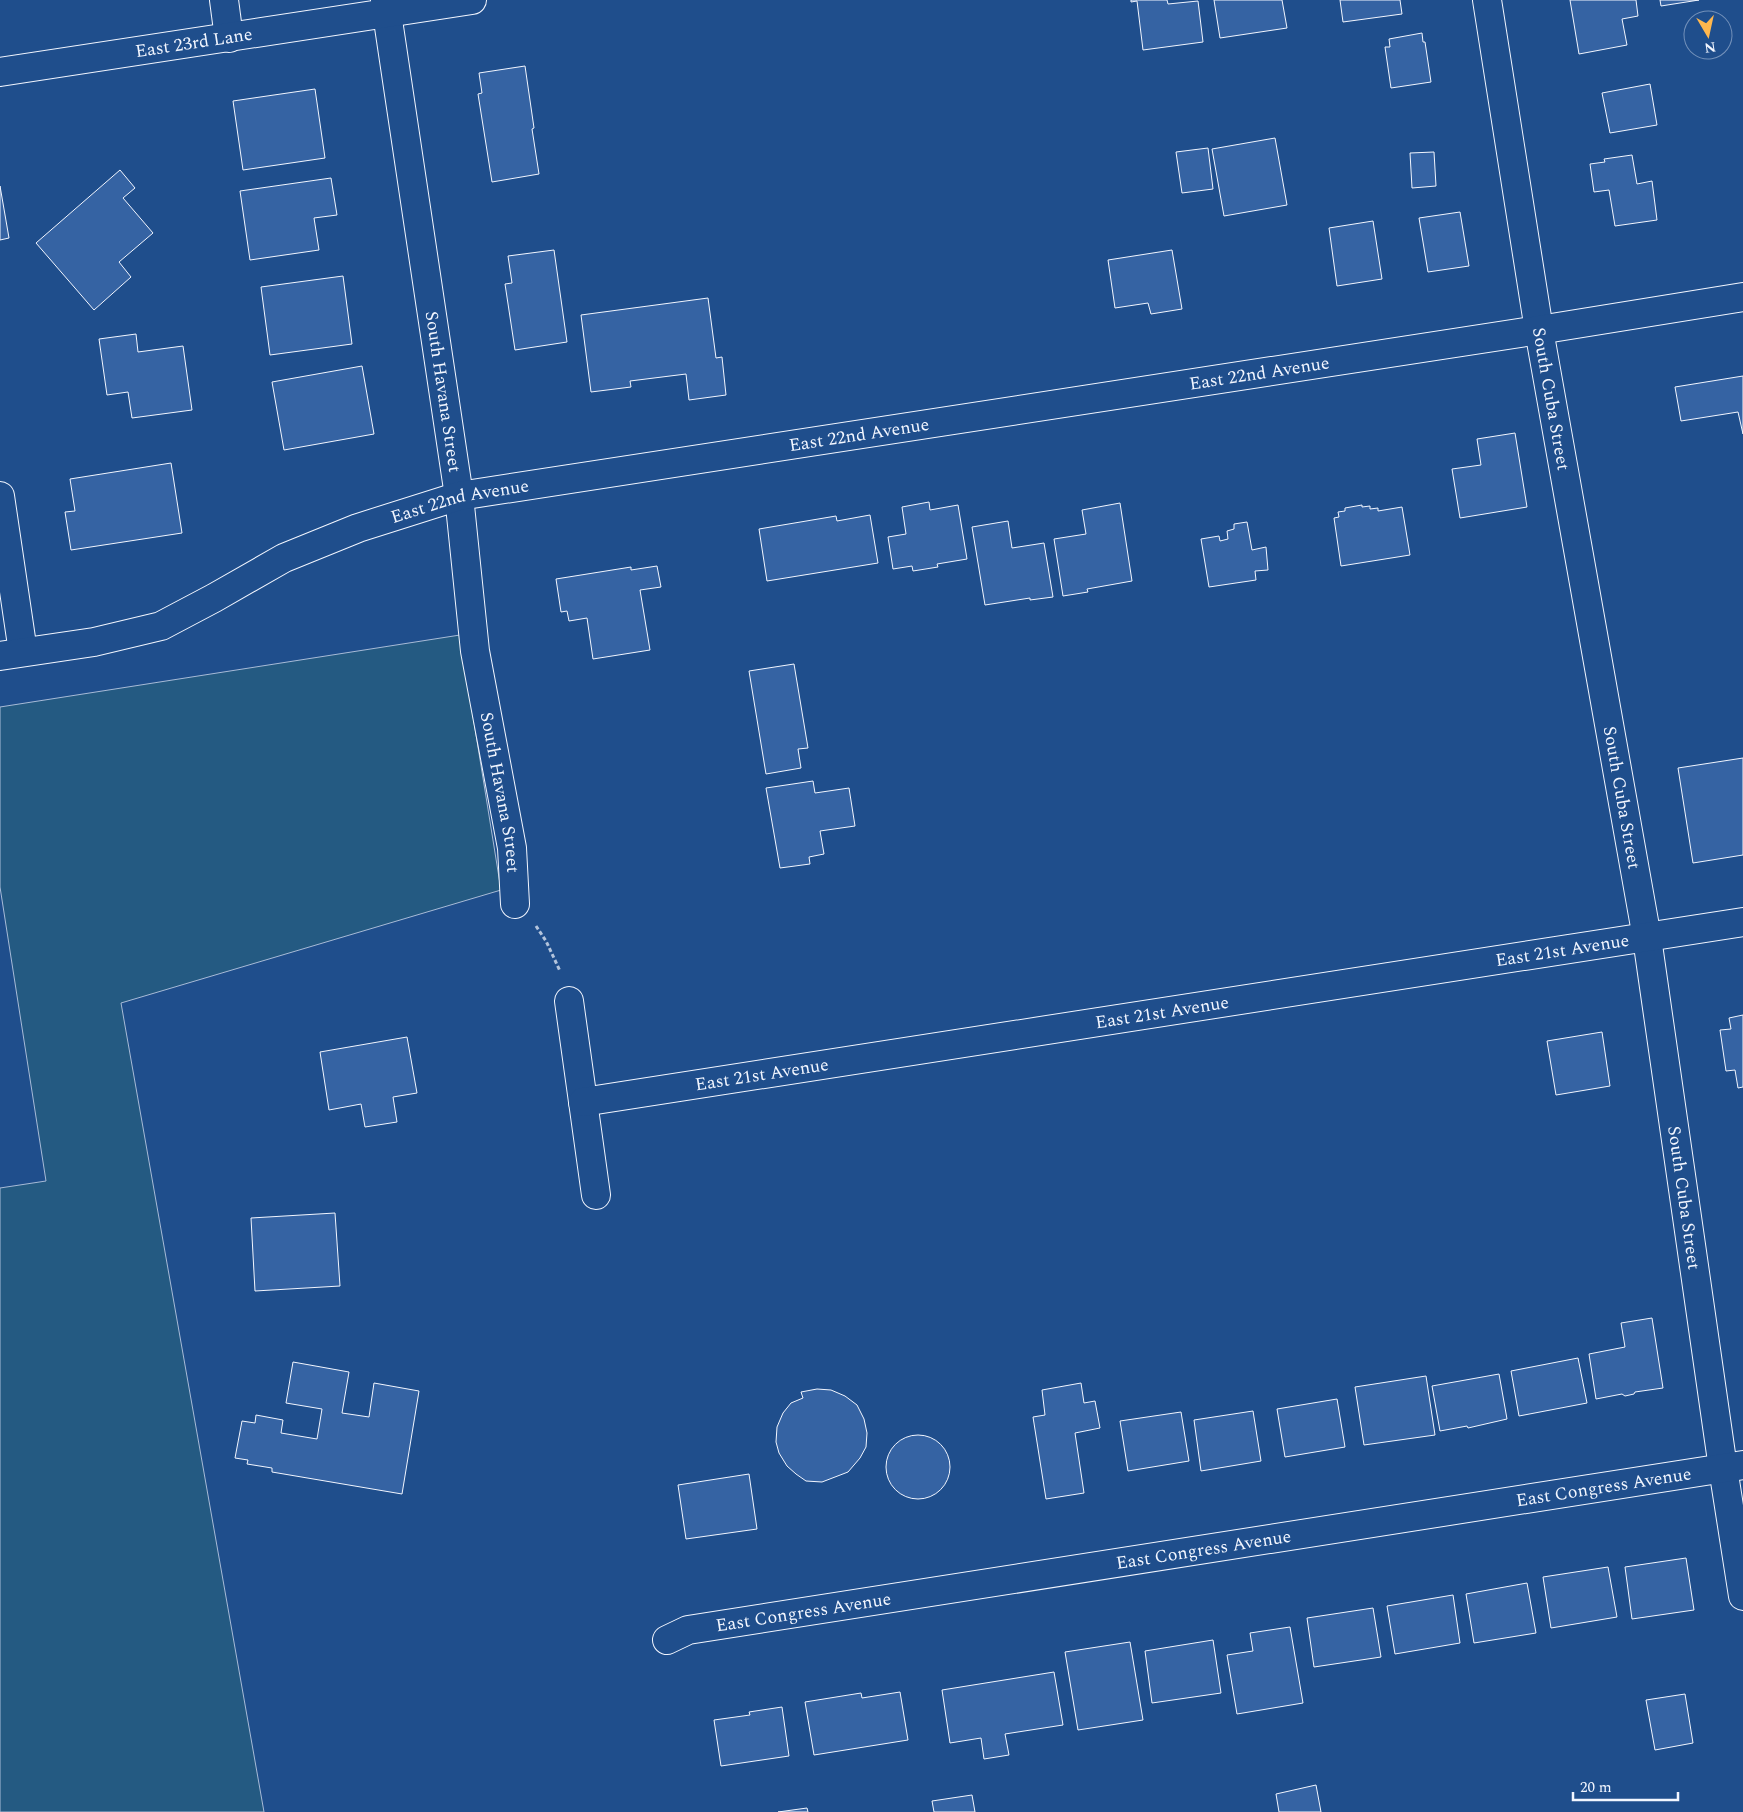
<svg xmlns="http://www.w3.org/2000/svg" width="1743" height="1812" font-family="Spectral,serif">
  <rect width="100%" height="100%" fill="#1f4e8c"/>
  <!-- green -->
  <path fill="#245a82" stroke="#a8bbd7" d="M460 635 501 890 121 1003 264 1812H0V1188L46 1181 0 887V707Z"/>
  <!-- building -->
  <path fill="#3563a3" stroke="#f2f6ff" d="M1131 0H1167L1168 4 1198 1 1203 42 1143 50 1137 1 1131 2Z
    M1214 0H1282L1287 28 1220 38Z
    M1340 0H1400L1402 14 1343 22Z
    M1570 0H1636L1638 16 1622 19 1627 45 1579 54Z
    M1660 0H1699L1661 6Z
    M1422 33 1423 42H1425L1431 82 1391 88 1385 47H1390L1389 39Z
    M525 66 534 128 532 129 539 174 492 182 478 94 482 93 479 73Z
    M1650 84 1657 125 1610 133 1602 93Z
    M315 89 325 158 243 170 233 101Z
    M1275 138 1287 205 1224 216 1212 149Z
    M1208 148 1213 189 1182 193 1176 152Z
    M1434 152 1436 186 1412 188 1410 153Z
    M1632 155 1637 184 1652 181 1657 220 1615 226 1609 190 1594 192 1590 164 1605 162 1604 159Z
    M120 170 135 188 123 198 153 233 119 262 131 277 94 310 36 243Z
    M331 178 337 215 314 218 319 250 250 260 240 191Z
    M0 186 9 238 0 240Z
    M1460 212 1469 266 1428 272 1419 218Z
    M1373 221 1382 279 1337 286 1329 228Z
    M554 250 567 342 515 350 505 284 512 283 508 256Z
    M1172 250 1182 309 1151 314 1148 303 1115 308 1108 260Z
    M343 276 352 344 270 355 261 287Z
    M708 298 716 358 722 357 726 395 689 400 686 374 630 381 631 387 591 392 581 315Z
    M136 334 138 352 183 346 192 410 132 418 128 392 107 395 99 339Z
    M362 366 374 434 284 450 272 382Z
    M1743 376V434L1738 412 1681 421 1675 387Z
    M1515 433 1527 507 1460 518 1452 469 1481 465 1477 439Z
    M171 463 182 533 71 550 65 512 75 511 70 479Z
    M929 502 930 510 958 505 967 559 937 564 938 567 913 571 912 566 893 569 888 537 906 534 902 507Z
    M1120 503 1132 581 1087 589 1088 592 1063 596 1054 539 1086 534 1082 510Z
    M1362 505V507L1370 506V509L1378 508V511L1402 507 1410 555 1341 566 1334 518 1339 517 1338 512 1345 511V508Z
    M870 515 878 563 767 581 759 529 836 516 837 521Z
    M1008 521 1012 548 1044 543 1053 597 1030 600V598L985 605 972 527Z
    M1247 522 1252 550 1266 547 1268 570 1255 571 1256 580 1209 587 1201 539 1219 536 1220 541 1228 539 1227 531 1234 529V524Z
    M657 566 661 587 640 590 650 650 593 659 587 618 569 621 567 611 561 612 556 579 631 567V570Z
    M794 664 808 748 798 749 801 768 766 774 749 671Z
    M1743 758V855L1693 863 1678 768Z
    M813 781 815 793 849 788 855 826 820 831 824 854 809 857 810 864 780 868 766 788Z
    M1743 1015V1087L1738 1088 1735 1070 1726 1071 1720 1030 1731 1029 1729 1018Z
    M1602 1032 1610 1086 1556 1095 1547 1041Z
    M407 1037 417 1093 393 1097 397 1122 365 1127 361 1104 329 1110 320 1052Z
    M335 1213 340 1286 255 1291 251 1218Z
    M1652 1318 1663 1388 1635 1392 1634 1394 1625 1396 1622 1394 1596 1399 1589 1354 1625 1347 1621 1323Z
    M1578 1358 1587 1403 1519 1416 1511 1371Z
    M293 1362 349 1372 342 1413 369 1417 374 1383 419 1391 402 1494 272 1472V1468L247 1464 248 1460 235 1458 242 1421 255 1423 256 1415 283 1420 281 1433 317 1439 322 1409 286 1403Z
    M1499 1374 1507 1419 1468 1428 1467 1426 1440 1431 1432 1386Z
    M1426 1376 1435 1435 1364 1445 1355 1387Z
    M1081 1383 1084 1403 1095 1401 1100 1428 1075 1433 1084 1493 1046 1499 1033 1417 1045 1415 1042 1390Z
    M817 1389 831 1390 845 1396 857 1405 864 1419 867 1433 866 1447 860 1458 848 1472 822 1482 806 1481 796 1474 787 1466 779 1453 776 1442 777 1427 783 1413 791 1403 803 1398 801 1392Z
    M1337 1399 1345 1447 1285 1457 1277 1409Z
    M1253 1411 1261 1461 1201 1471 1194 1420Z
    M1181 1412 1189 1461 1128 1471 1120 1421Z
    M886 1467a32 32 0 1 1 64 0a32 32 0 1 1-64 0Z
    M749 1474 757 1529 686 1539 678 1485Z
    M1686 1558 1694 1610 1632 1619 1625 1567Z
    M1608 1567 1617 1617 1551 1628 1543 1577Z
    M1527 1583 1536 1633 1474 1643 1466 1594Z
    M1453 1595 1460 1643 1395 1654 1387 1606Z
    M1373 1608 1381 1657 1314 1667 1307 1618Z
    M1290 1627 1303 1703 1237 1714 1227 1655 1253 1651 1250 1633Z
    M1213 1640 1221 1693 1152 1703 1145 1651Z
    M1130 1642 1143 1720 1078 1730 1065 1652Z
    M1054 1672 1063 1725 1005 1734 1009 1755 984 1759 981 1738 950 1743 942 1690Z
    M900 1692 908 1740 814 1755 805 1702 861 1693 862 1698Z
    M1685 1694 1693 1743 1655 1750 1646 1700Z
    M782 1707 789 1756 721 1766 714 1720 750 1715 749 1712Z
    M1316 1785 1321 1812H1279L1276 1794Z
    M972 1795 975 1812H934L932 1801Z
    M807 1808 808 1812H778Z"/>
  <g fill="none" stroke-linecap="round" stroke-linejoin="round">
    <!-- minor casing -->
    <g stroke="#f2f6ff" stroke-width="30">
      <g id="minor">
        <path d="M224 0 229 38"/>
        <path id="s1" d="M385 0 459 496 475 651 512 848 515 904"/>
        <path id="s2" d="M1487 0 1539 330 1647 938 1723 1468 1743 1596"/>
        <path id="s3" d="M0 72 472 0"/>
        <path d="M0 496 23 652"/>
        <path id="s4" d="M0 656 94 642 161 626 214 598 284 558 358 528 459 496 1539 330 1743 297"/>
        <path d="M569 1001 596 1195"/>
        <path id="s5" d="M583 1102 1743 922"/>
        <path id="s6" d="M667 1640 688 1630 1743 1465"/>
      </g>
    </g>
    <!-- path -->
    <path stroke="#b3c4dc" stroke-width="3" stroke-dasharray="4 2.5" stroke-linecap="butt" d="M536 926 546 941 560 971"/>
    <!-- minor -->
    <use href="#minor" stroke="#1f4e8c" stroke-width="28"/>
  </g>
  <g text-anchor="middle" stroke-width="4" stroke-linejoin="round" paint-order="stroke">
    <!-- street labels -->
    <g font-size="18" fill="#f2f6ff" stroke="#1f4e8c">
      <text dy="6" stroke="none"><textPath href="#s3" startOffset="196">East 23rd Lane</textPath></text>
      <text dy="6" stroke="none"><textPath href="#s4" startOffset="1300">East 22nd Avenue</textPath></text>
      <text dy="6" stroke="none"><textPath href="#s1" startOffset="396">South Havana Street</textPath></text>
      <text dy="6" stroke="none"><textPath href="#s2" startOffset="404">South Cuba Street</textPath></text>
      <text dy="6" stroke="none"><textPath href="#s4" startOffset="895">East 22nd Avenue</textPath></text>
      <text dy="6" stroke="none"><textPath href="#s4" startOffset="490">East 22nd Avenue</textPath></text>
      <text dy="6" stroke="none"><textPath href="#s1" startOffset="801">South Havana Street</textPath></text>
      <text dy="6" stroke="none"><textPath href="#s2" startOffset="809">South Cuba Street</textPath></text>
      <text dy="6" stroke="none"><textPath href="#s5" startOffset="991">East 21st Avenue</textPath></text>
      <text dy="6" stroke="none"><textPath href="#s5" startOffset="586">East 21st Avenue</textPath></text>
      <text dy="6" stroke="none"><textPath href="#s5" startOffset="181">East 21st Avenue</textPath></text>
      <text dy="6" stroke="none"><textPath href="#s2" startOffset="1214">South Cuba Street</textPath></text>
      <text dy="6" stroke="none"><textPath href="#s6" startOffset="950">East Congress Avenue</textPath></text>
      <text dy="6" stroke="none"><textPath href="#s6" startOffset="545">East Congress Avenue</textPath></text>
      <text dy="6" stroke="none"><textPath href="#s6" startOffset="140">East Congress Avenue</textPath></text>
    </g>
  </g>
  <!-- north arrow -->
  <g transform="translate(1708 35) rotate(171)"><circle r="24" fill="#1f4e8c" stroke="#7391ba"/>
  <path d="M0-4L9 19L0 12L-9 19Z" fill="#ffb74d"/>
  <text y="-8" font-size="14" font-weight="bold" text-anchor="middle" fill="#f2f6ff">N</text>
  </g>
  <!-- scale -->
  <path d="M1573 1792v8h105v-8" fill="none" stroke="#f2f6ff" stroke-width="2.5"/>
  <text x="1580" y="1792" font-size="15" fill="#f2f6ff" stroke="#1f4e8c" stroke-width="4" paint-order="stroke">20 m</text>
</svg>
